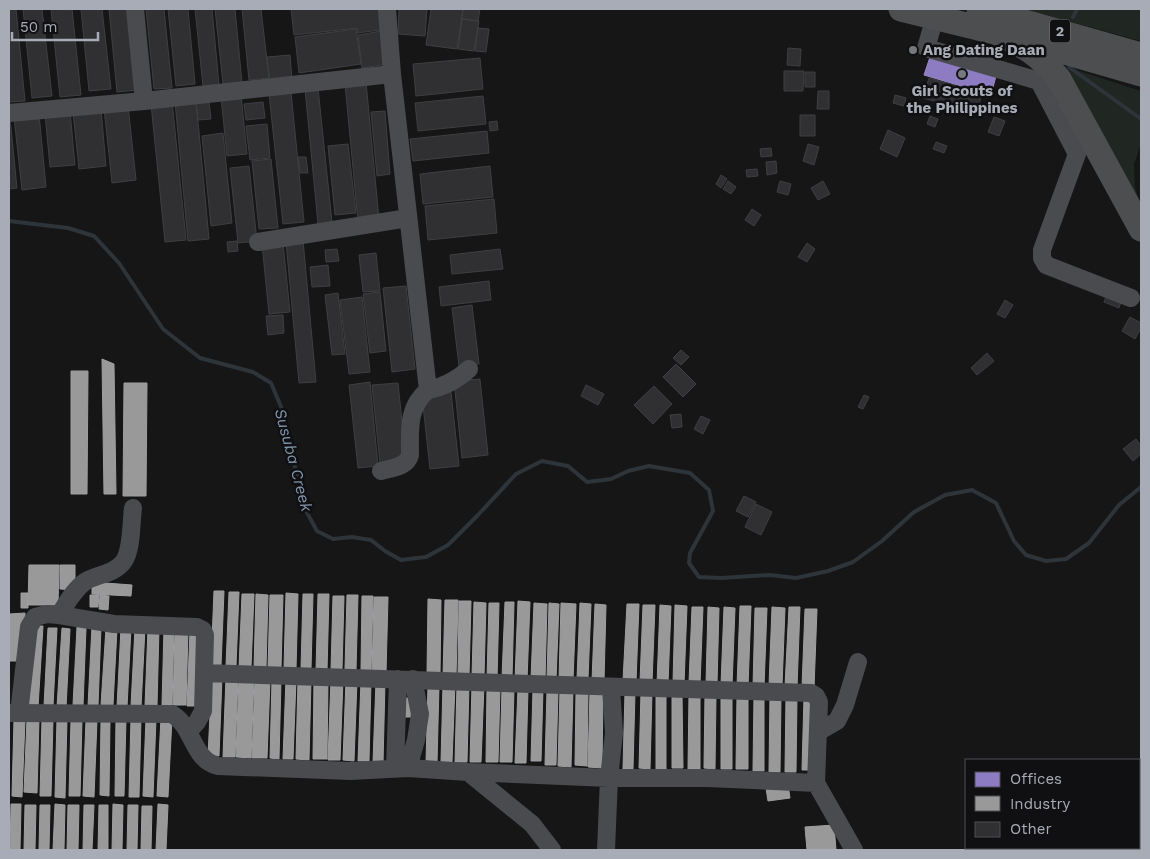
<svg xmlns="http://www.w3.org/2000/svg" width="1150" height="859" font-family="'Work Sans',sans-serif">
  <rect width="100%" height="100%" fill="#161616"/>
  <!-- green -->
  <path fill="#202621" d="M1024 9H1141V41Z
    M1061 65 1141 91V144L1134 164 1135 188 1141 207Z"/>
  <!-- offices -->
  <path fill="#8e7cc3" stroke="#968abf" d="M930 57 996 76 991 95 924 75Z"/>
  <!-- industry -->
  <path fill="#999" stroke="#9e9fa2" d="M102 359 114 364 116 494H104Z
    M71 371H88L87 494H71Z
    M124 383H147L146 496H123Z
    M29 565H59L58 605H28Z
    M60 565H75V590L60 589Z
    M92 582 132 585 131 596 92 594Z
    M214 591H224L221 666 211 665Z
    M229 592H239L236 666H226Z
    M21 593H28V608H21Z
    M286 593 298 594 296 669 284 668Z
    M242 594H254L251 668H239Z
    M256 594 268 595 266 668 254 667Z
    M303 594H313L311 669H301Z
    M318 594H329L327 671H316Z
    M90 595H99L98 607H90Z
    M100 595 109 596 108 610 99 609Z
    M270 595H283L281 669 268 668Z
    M347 595H358L356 670 345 669Z
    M333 596H344L342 670H331Z
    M362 596H373L371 671H361Z
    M374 597H388L386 673H372Z
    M428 599 441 600 440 675 427 674Z
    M445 600H458L456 677 443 676Z
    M459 601H471L469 677H458Z
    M518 601 530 602 527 680H515Z
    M474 602 486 603 484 677 472 676Z
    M505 602H514L512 678H502Z
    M489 603H499L497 679 487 678Z
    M534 603 547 604 545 680 531 679Z
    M549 603 559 604 556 680 547 679Z
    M561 603 576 604 573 680H559Z
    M580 603 591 604 588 679H577Z
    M595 604 606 605 604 681H592Z
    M627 604H639L636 682 623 681Z
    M643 605H655L652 683 640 682Z
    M660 605 671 606 668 684H657Z
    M675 605 687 606 684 684 673 683Z
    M740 606H751L748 687 737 686Z
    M692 607H703L700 684 689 683Z
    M708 607 719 608 717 684H706Z
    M724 607 735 608 732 686 721 685Z
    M772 607 785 608 782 686H769Z
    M789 607H800L797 687 785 686Z
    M755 608H767L764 687H753Z
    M805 609H817L814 688 802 687Z
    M25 613V661H9V614Z
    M33 626H43L38 707 28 706Z
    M92 626 101 627 98 706H88Z
    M77 627 86 628 83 706 73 705Z
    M48 628H57L53 706H44Z
    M62 628 70 629 66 708 57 707Z
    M106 628 117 629 113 705H101Z
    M121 628H131L127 707H117Z
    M135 628H145L141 707 131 706Z
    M148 628H159L157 706H145Z
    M164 628 174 629 172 705H162Z
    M175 630H188L186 705H173Z
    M190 631H202L200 706H187Z
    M212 676 222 677 219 756 208 755Z
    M226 677 238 678 235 757H223Z
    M239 678 254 679 251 758 236 757Z
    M255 679 270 680 267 758H252Z
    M286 679 296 680 293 759H283Z
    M331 679 343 680 340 760H328Z
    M272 680H281L279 759 270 758Z
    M298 680H311L309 760 296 759Z
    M314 680H328L327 759H313Z
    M346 680 357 681 354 761 343 760Z
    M361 681 371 682 369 761H358Z
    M376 681 385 682 383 763 373 762Z
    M443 684H455L452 762H441Z
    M428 685H439L437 763H426Z
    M457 685H469L467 762H455Z
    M472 685H484L481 762H470Z
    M487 687 500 688 498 762H486Z
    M502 688 514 689 512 762H500Z
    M518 688 528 689 526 763H515Z
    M533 689H543L541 761H531Z
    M547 690H558L556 765H545Z
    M560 690H573L571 767 558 766Z
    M576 691H588L587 766 575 765Z
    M590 691H603L602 768 588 767Z
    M625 692H635L633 769H623Z
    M641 692H652L650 769 639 768Z
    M656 693H666V770H656Z
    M672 693H682L683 768H672Z
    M689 694H700V769H688Z
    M705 695H716L715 769 704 768Z
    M721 695H732V769H721Z
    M737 695H748V769H736Z
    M754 695 764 696V771H753Z
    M770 696H781L780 772H769Z
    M786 696H797L796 772H785Z
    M804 697H814L812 770H802Z
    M402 698H413V717H402Z
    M131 718H141L139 797H129Z
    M146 718 156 719 153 797 143 796Z
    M161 718H172L168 797 157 796Z
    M27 719H39L37 793 24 792Z
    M42 719 53 720 51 796H40Z
    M57 719H67L65 798 55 797Z
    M116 719H126L124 796H115Z
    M14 720H25L22 797 12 796Z
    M71 720H82L80 796H69Z
    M86 720H97L94 797 83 796Z
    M101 720H110L109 796 100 795Z
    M788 785 790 798 768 801 766 788Z
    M11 804H21L20 850H10Z
    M55 804 65 805 64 850H53Z
    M113 804 123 805 122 850H112Z
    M158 804 168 805 166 850H156Z
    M25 805H36L35 850H24Z
    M40 805H50L49 850H39Z
    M68 805H79L78 850H67Z
    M84 805H94L92 850H83Z
    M99 805H108V850H98Z
    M128 805H138L137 850H127Z
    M142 806H152L151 850H141Z
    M834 825 836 850H807L805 827Z"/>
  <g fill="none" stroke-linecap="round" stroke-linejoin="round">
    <!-- stream -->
    <path stroke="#2d343a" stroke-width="4" d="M1073 17 1077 9
      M1069 67 1141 119
      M9 221 68 228 94 236 119 263 163 329 200 358 253 372 271 383 282 409 304 507 317 531 333 539 352 537 371 540 385 551 401 560 426 557 448 545 478 515 516 474 542 461 568 466 587 482 611 479 628 471 649 466 690 473 709 490 713 511 690 553 689 563 699 577 721 578 770 575 796 578 828 571 853 562 882 541 914 512 945 495 972 490 996 503 1014 541 1026 555 1046 561 1066 559 1089 543 1119 505 1141 487"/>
  </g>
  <!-- building -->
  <path fill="#303032" stroke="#3e3f42" d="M9 9H16L25 101 9 102Z
    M23 9H42L52 96 32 98Z
    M51 9H72L81 95 60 97Z
    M81 9H102L111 89 89 91Z
    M109 9H129L137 90 117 92Z
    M146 9H164L172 88 154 89Z
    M168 9H188L195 84 176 86Z
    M195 9H212L219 85 203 86Z
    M215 9H235L242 83 223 84Z
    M242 9H261L269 78 249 80Z
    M291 9H378L380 30 357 33V28L294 35Z
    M399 9H427L425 36 398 34Z
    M431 9H463L457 49 426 45Z
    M463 9H480L478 21 462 19Z
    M462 19 479 21 474 51 458 49Z
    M478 28 489 29 486 52 475 51Z
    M356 29 361 64 299 73 295 37Z
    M382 31 387 64 362 68 358 35Z
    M788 48 801 49 800 66 787 65Z
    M290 55 292 80 270 83 267 57Z
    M480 58 483 89 416 96 413 64Z
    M784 71H804L803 91H784Z
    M805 72H815V87H805Z
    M929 78 982 93 977 113 923 98Z
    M366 82 379 219 358 221 345 84Z
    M318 88 332 222 318 224 305 89Z
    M818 91H829V109H817Z
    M291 92 304 222 283 224 269 94Z
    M241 95 247 154 227 156 221 97Z
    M895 95 906 98 904 106 893 103Z
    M483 96 486 124 418 131 415 103Z
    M196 100 209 239 188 241 175 102Z
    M172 101 186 240 165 242 151 104Z
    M209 101 211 119 198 120 196 102Z
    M263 102 265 118 246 120 244 104Z
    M910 103 920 106 918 112 908 109Z
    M128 105 136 180 112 183 104 108Z
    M101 109 106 166 79 169 73 112Z
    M70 111 75 165 50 167 45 114Z
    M385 111 390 174 377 176 371 112Z
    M39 114 46 187 22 190 14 117Z
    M800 115H815V136H800Z
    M930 116 938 119 935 127 927 124Z
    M994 117 1005 121 999 136 988 132Z
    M9 118H10L17 188 9 189Z
    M497 121 498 130 490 131 489 122Z
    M267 124 270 158 250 160 246 126Z
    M888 130 905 138 897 157 880 149Z
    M487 131 489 153 413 161 410 139Z
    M223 133 232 223 211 226 202 136Z
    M936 142 947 146 944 153 933 149Z
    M348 144 356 213 335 215 328 146Z
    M808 144 819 147 814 165 803 161Z
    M771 148 772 156 761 157 760 149Z
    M298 157H306L308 173H300Z
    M271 159 278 228 259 229 252 161Z
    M776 161 777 173 767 175 766 162Z
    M249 166 257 241 238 243 230 168Z
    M490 166 493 197 423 204 420 174Z
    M757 169 758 176 747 177 746 170Z
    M721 175 727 179 721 188 716 184Z
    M728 181 736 187 731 194 723 189Z
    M780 181 791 184 788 195 777 192Z
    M823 181 830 194 818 200 811 188Z
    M494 199 497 233 428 240 425 206Z
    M752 209 761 215 754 226 745 220Z
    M303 240 316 382 299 383 286 242Z
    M237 241 238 251 228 252 227 242Z
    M283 243 290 312 269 314 262 244Z
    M807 243 815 249 807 262 798 257Z
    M337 249 339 261 326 262 325 250Z
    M500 249 503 269 452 274 450 255Z
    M376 253 380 291 363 292 359 255Z
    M328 265 330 286 312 287 310 267Z
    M489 281 491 300 441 306 439 287Z
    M406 286 415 369 392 372 383 288Z
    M380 292 386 351 370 353 363 294Z
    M1108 292 1122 298 1119 308 1104 302Z
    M338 293 345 354 332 355 325 295Z
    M362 297 370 372 349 374 340 300Z
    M1005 300 1013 305 1005 318 997 314Z
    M472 305 479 364 459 366 452 308Z
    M283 315 284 333 268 335 266 316Z
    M1130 317 1141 323V328L1135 339 1122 331Z
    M681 350 689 357 681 365 673 358Z
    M987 353 994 361 977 375 971 368Z
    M676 364 696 384 683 397 663 377Z
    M480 379 488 455 462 458 454 381Z
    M370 382 378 466 358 468 349 385Z
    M398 383 406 460 380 463 372 385Z
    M586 385 604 394 598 405 581 396Z
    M654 386 672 404 653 424 634 405Z
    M451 392 459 466 430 469 422 396Z
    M864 395 869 397 863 409 858 407Z
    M681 414 682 427 672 428 670 415Z
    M701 416 710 420 703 434 694 429Z
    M1136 439 1141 446V454L1133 461 1123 449Z
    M744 496 756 502 748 517 736 511Z
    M756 504 772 512 761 535 745 527Z"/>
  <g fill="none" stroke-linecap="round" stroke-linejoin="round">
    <!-- minor -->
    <path stroke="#4a4b4e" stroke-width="18" d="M135 9 144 101 392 74 428 390C407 407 410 430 410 455 407 467 392 468 381 471
      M387 9 392 74
      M935 17 926 48 1039 81 1077 154 1042 250V258L1046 265 1131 298
      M9 113 144 101
      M258 242 408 218
      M428 390C444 387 457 380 469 369
      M59 615 114 624 197 627 203 630 205 635 203 711 197 722 188 732
      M205 673C407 679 609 688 811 693L816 696 819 702 816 783 854 850
      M9 713 172 714C194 727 192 760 218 766L350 771 408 768 468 772 532 824 552 850
      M19 713 29 627 35 617 47 614 59 615C67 603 74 589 86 581 98 574 115 574 124 561 132 549 131 523 133 508
      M818 732 837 721 845 705 858 662
      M395 768 398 679
      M408 768 416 740 420 714 413 679
      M468 772 609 778H708L816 783
      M606 850 609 778 614 733 611 688"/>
    <!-- highway -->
    <path stroke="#4c4e50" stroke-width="25" d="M901 9 995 32 1141 74
      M979 9 1141 55
      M995 32C1024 46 1038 53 1059 79L1141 229"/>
  </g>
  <!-- markers -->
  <g fill="#75787e" stroke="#101012" stroke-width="2">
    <circle cx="913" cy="50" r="5"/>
    <circle cx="962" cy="74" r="5"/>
  </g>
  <g text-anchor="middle" stroke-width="5" stroke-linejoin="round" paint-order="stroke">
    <!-- shield labels -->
    <rect fill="#101012" stroke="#7a7d85" stroke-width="1" x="1050" y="19.5" width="20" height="23" rx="4"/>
    <g font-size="14" font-weight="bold" fill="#a8acb6">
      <text x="1060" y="36">2</text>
    </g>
    <!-- poi labels -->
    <g font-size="15" font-weight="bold" fill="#a8acb6" stroke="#101012" text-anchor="start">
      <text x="923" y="55">Ang Dating Daan</text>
      <text x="962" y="96" text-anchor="middle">Girl Scouts of<tspan x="962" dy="17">the Philippines</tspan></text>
    </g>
    <!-- water labels -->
    <g font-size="16" font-style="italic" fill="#8297ae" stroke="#101012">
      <text transform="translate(294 460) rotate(75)" y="6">Susuba Creek</text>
    </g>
  </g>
  <!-- border -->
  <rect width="1150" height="859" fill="none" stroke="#a8acb6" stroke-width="20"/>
  <!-- legend -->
  <rect x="965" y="759" width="175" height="90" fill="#101012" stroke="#4d4e54"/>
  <rect x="975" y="772" width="25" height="15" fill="#8e7cc3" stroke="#4d4e54"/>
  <text x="1010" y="784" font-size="15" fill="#a8acb6">Offices</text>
  <rect x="975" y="796" width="25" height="15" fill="#999999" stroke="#4d4e54"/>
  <text x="1010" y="809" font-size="15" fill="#a8acb6">Industry</text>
  <rect x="975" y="822" width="25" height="15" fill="#303032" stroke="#4d4e54"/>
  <text x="1010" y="834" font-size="15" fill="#a8acb6">Other</text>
  <!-- scale -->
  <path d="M12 32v8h86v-8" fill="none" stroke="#a8acb6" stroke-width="2.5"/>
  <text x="20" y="32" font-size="15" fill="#a8acb6" stroke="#101012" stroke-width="4" paint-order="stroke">50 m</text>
</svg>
